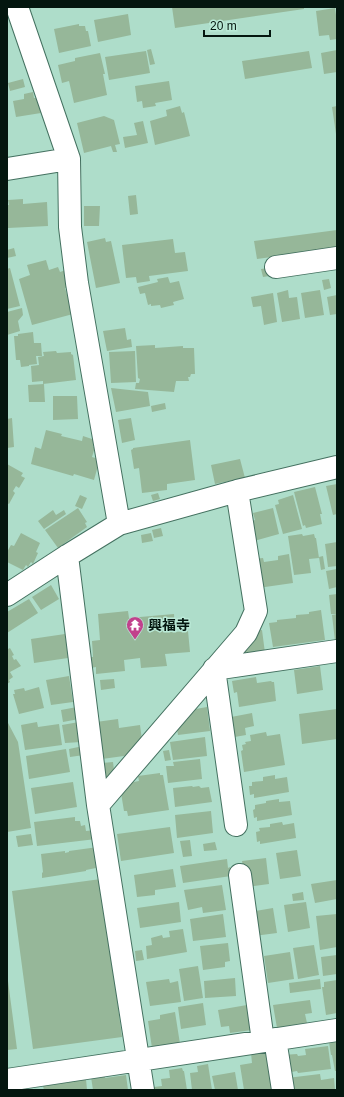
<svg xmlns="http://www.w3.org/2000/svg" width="344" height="1097" font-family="Helvetica,'Noto Sans JP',sans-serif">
  <rect width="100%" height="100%" fill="#aeddca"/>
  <!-- building -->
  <path fill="#96b799" d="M172 7H304V9L175 28Z
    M335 8 337 22V39L330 40 329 35 319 36 316 11Z
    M128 14 131 35 98 42 94 20Z
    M79 24V26H85L86 31H88L91 46 59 53 54 29Z
    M151 49 155 64 150 65 147 50Z
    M337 50V72L324 74 321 53Z
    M146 51 150 73 109 80 105 57Z
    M309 51 312 68 245 79 242 61Z
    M100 53 105 74H103L107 95 74 103 69 81 62 83 58 65 75 61V58Z
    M23 79 25 87 10 91 8 83Z
    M169 81 172 100 155 103 156 106 143 108 142 101 137 102 135 86Z
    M33 92 34 98H38L41 113 16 117 13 101 24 99V94Z
    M180 106 182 113 184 112 190 136 155 145 150 121 167 116 166 110Z
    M337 106V134H336L332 107Z
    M104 116 114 120 120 144 115 145 117 152H113L111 146 84 153 77 123Z
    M143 121 148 143 125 148 123 137 137 135 134 123Z
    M136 195 138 214 130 215 128 196Z
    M23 199V204L47 202 48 226 8 228 7 222V205H9L8 200Z
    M84 206H100L99 226H84Z
    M337 230V248L257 259 254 241Z
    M105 238 106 242 111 241 120 283 96 288 87 242Z
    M173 239 175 253 185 252 188 271 149 276 150 281 137 283 136 277 126 278 122 245Z
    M14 248 16 256 7 258V250Z
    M46 260 49 270 58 267 60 272 66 270 70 287 65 288 73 314 32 325 19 279 30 275 27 265Z
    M275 267 276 275 263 277 261 269Z
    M10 268 20 306 7 309V269Z
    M168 277 170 283 179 281 184 299 173 302 174 305 161 308 160 305 151 306V304L148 305 145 293 140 294 138 287 158 282 157 279Z
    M329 279 331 288 324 290 322 280Z
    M288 290 289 298 297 297 300 319 282 322 277 293Z
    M320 290 324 315 305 318 301 293Z
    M273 293 277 322 264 325 261 306 253 307 251 297Z
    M337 295V314L330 315 327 297Z
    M22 308 23 315 18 321 20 331 7 335V312Z
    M125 328 127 340 131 339 132 347 107 351 103 331Z
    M33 332 34 343H41L42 356H36L37 364 29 365V366L21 367 20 360H16L14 336H18V334Z
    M155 345V348L183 346V348H194L195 374H191L190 377H188L189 381H176L174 392 135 389 136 383H139L140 379 138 378 136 346Z
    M56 351 57 353 71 352V354L73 355 76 380 43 384V381L32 382 31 366 39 365 38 357 44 356 43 352Z
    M135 351 136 382 111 383 109 352Z
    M44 384 45 402H29L28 385Z
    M111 388 148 392 150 406 116 412Z
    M53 396H77L78 419 53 420Z
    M165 403 166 409 152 412 151 406Z
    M12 418 14 447 7 448V419Z
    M131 418 135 440 122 443 118 420Z
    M46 430 62 434 61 436 82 441 83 436 95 440 93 447H95L92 457 99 459V462L94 480 74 474 73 476 31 464 35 447 41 449Z
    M190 440 195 480 167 484V490L142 493 139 468 134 469 131 450 133 449V448Z
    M240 459 245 478 215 484 211 465Z
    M7 464 23 473 21 476 25 478 19 488 16 486 13 491 15 493 9 504 7 503Z
    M337 484V514L333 515 326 486Z
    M315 487 322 514H320L322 524 306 528 305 525 303 526 294 492Z
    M158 493 160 499 153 501 151 495Z
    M80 495 87 498 82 509 75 506Z
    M293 495 302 529 283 534 275 505 279 504 278 500Z
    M78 508 87 522 85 523 87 527 58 548 45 530Z
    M273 508 279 534 254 541 250 522 255 520 253 513Z
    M53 510 56 515 64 510 66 514 44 529 38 521Z
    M161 528 163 536 154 538 152 530Z
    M21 533 40 543 36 552 38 553 33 564 31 562 28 567 26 565 23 570 7 562V552L11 545 14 546Z
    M151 533 153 541 142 543 141 535Z
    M302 534 303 536 314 534 315 538H316L319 558 309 559 311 573 294 575 288 536Z
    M337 542V566L328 567 325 544Z
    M289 554 293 583 258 588 253 559 263 558 264 562 278 560V556Z
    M323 556 325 569 321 570 319 557Z
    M337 569V587L329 589 326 571Z
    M51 585 59 599 41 610 32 597Z
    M337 594V614H331L329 595Z
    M29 599 38 613 7 633V612Z
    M321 610 325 640 273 647 269 623 277 622V620L296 618V615L309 614V612Z
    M128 611 129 618 174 614 175 632 188 631 190 652 165 654 167 666 141 668 140 658 124 660 125 671 96 674V667L91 668 90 657H93L92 641 100 640 98 614Z
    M337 614V640L335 641 332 615Z
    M262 630 265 653 242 656 241 648 254 631Z
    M65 634 68 658 34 663 31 639Z
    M7 647 8 649 10 648 14 655 12 656 14 660 16 659 21 666 10 672 13 677 9 680 10 682 7 684Z
    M320 666 323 690 297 694 294 670Z
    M69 676 73 702 51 705 46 680Z
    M256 677 257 683 271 681 272 682H274L276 701 239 707 237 692 234 693 232 681Z
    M114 679 115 688 101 690 100 680Z
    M39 687 44 708 19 714 13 694H15L14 690 24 688 25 691Z
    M77 707 79 719 63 722 61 710Z
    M207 707 210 731 178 735 176 724 190 710Z
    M337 709V739L302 744 299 714Z
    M252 713 254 726 245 728 246 735 229 738 226 718Z
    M118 719 119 728 140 725 142 740 138 741 139 745 135 749 130 750 131 755 102 759 96 722Z
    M7 721 18 742 31 828 7 832Z
    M37 722 38 727 59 724 62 745 25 750 21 725Z
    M79 722 81 742 65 743 62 725Z
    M266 732 267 736 280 734 285 765 244 772 241 751 243 750 242 745 246 744 245 742 251 741 250 735Z
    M205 737 207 756 173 760 170 742Z
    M83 746 84 755 70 757 69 749Z
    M66 749 70 772 29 779 26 756Z
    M169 750 171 760 165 761 163 751Z
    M200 759 202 779 168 783 166 766H174L173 762Z
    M113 762 114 770 111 776 104 777 102 763Z
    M160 773V775H163L169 810 128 816 127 811H124L120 787 123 784 139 781 138 776Z
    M275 775V779L287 777 289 792 254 798V794L250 795 249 786H252V782L263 781V777Z
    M73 782 77 807 35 814 31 788Z
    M192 786 193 787 199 786 201 788 209 787 212 802 175 807 173 788Z
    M279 799V802L290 801 292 815 257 821V817L254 818 253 810 255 809V805L266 803V801Z
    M211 811 213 833 177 838 175 815Z
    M75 817V821H80L81 826 85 825 86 831 95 830 96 839 37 846 34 822Z
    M282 822 283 825 294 823 296 838 260 844V841L257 842 256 832 260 831 259 828 270 827V824Z
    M170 827 174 853 121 861 117 834Z
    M31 834 33 845 18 847 16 836Z
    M190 840 192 856 183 857 180 841Z
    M215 842 217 850 204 851 203 844Z
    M98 847 100 860 95 861 96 868 86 870V871L42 878V873L43 872 41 854 65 851V853L69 852V851Z
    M297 850 301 876 280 879 276 853Z
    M266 858 269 884 246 887 242 861Z
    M227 859 228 868 230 867 231 876 183 883 180 866Z
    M173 869 176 887 155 890V895L137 897 134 875Z
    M101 879 122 1037 33 1049 12 891Z
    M337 880V899L315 903 311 884Z
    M222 885 226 910 203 913 202 907 188 910 184 890Z
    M303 892 304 900 293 901 292 894Z
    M179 902 181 922 140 928 137 908Z
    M306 902 310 928 288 932 284 905Z
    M273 908 277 933 253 936 250 912Z
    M223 914 226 937 193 941 190 919Z
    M337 914V947L320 950 316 916Z
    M183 929 187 952 147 959 146 946 152 945 151 938 162 935 163 938 170 937 169 931Z
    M228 943 230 961 225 962V967L203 970 200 946Z
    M314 945 319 975 298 979 293 948Z
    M142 950 144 960 136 961 135 951Z
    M290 952 294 979 268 983 264 956Z
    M337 955V974L323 976 321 957Z
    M198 966 203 998 184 1001 179 969Z
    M235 978 236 996 205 998 204 981Z
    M169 979 170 983 178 981 181 1002 150 1006 146 982Z
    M320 979 321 989 290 993 289 983Z
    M337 980V1013L326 1015 322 987H324V982Z
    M7 981H8L17 1049 7 1050Z
    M310 1000 312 1013 305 1014 307 1023 277 1028 273 1005Z
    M203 1003 206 1025 181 1029 178 1007Z
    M247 1005 252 1030 230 1033 229 1026 221 1027 218 1010Z
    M175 1012 180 1044 152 1048 148 1021 160 1019V1015Z
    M337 1041V1071H335L332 1055H331L329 1042Z
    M328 1046 331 1069 298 1073 297 1071 286 1073 283 1055 297 1054 298 1056 306 1055 305 1049Z
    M263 1051 268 1056 272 1089 244 1090 240 1065 252 1063 251 1053Z
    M208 1064 212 1090H192L190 1073 198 1072 197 1066Z
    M182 1068 183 1071H184L187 1090H154V1087L162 1086 161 1079 170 1078 169 1070Z
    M235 1072 238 1090H215L212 1076Z
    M320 1074 321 1080 334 1078 335 1090H292L287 1078Z
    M105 1075V1078L126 1075 128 1090H93L91 1077Z
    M86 1079 87 1090H44L43 1086Z"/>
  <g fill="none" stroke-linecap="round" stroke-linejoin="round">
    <!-- street casing -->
    <g stroke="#447160" stroke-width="24">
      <path id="street" d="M17 7 69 159 70 227 77 283 119 524
        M7 169 69 159
        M276 267 337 258
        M67 556 98 805 143 1090
        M7 595 67 556 119 524 237 491 337 467
        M98 805 246 633 256 611 237 491
        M236 825 214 669 337 651
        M240 875 263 1041
        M275 1039 283 1090
        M7 1080 337 1030"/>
    </g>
    <!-- street -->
    <use href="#street" stroke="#fff" stroke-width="22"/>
  </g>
  <!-- icons -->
  <defs>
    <g id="temple-pin" transform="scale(0.9)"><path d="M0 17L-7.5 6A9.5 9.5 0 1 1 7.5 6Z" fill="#c1418c" stroke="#baead7"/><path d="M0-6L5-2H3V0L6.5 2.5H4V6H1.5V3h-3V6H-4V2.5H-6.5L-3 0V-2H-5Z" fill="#fff"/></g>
  </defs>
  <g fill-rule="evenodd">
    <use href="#temple-pin" x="135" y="625"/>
  </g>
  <g text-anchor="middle" stroke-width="3" stroke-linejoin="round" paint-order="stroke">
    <!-- poi labels -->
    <g font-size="14" font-weight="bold" fill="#04160f" stroke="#baead7" text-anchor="start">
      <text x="148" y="630">興福寺</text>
    </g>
  </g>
  <!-- border -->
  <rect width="344" height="1097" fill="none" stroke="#04160f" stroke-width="16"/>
  <!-- scale -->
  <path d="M204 30v6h66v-6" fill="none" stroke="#04160f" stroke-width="2"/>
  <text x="210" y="30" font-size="12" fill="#04160f" stroke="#baead7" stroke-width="3" paint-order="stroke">20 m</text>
</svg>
